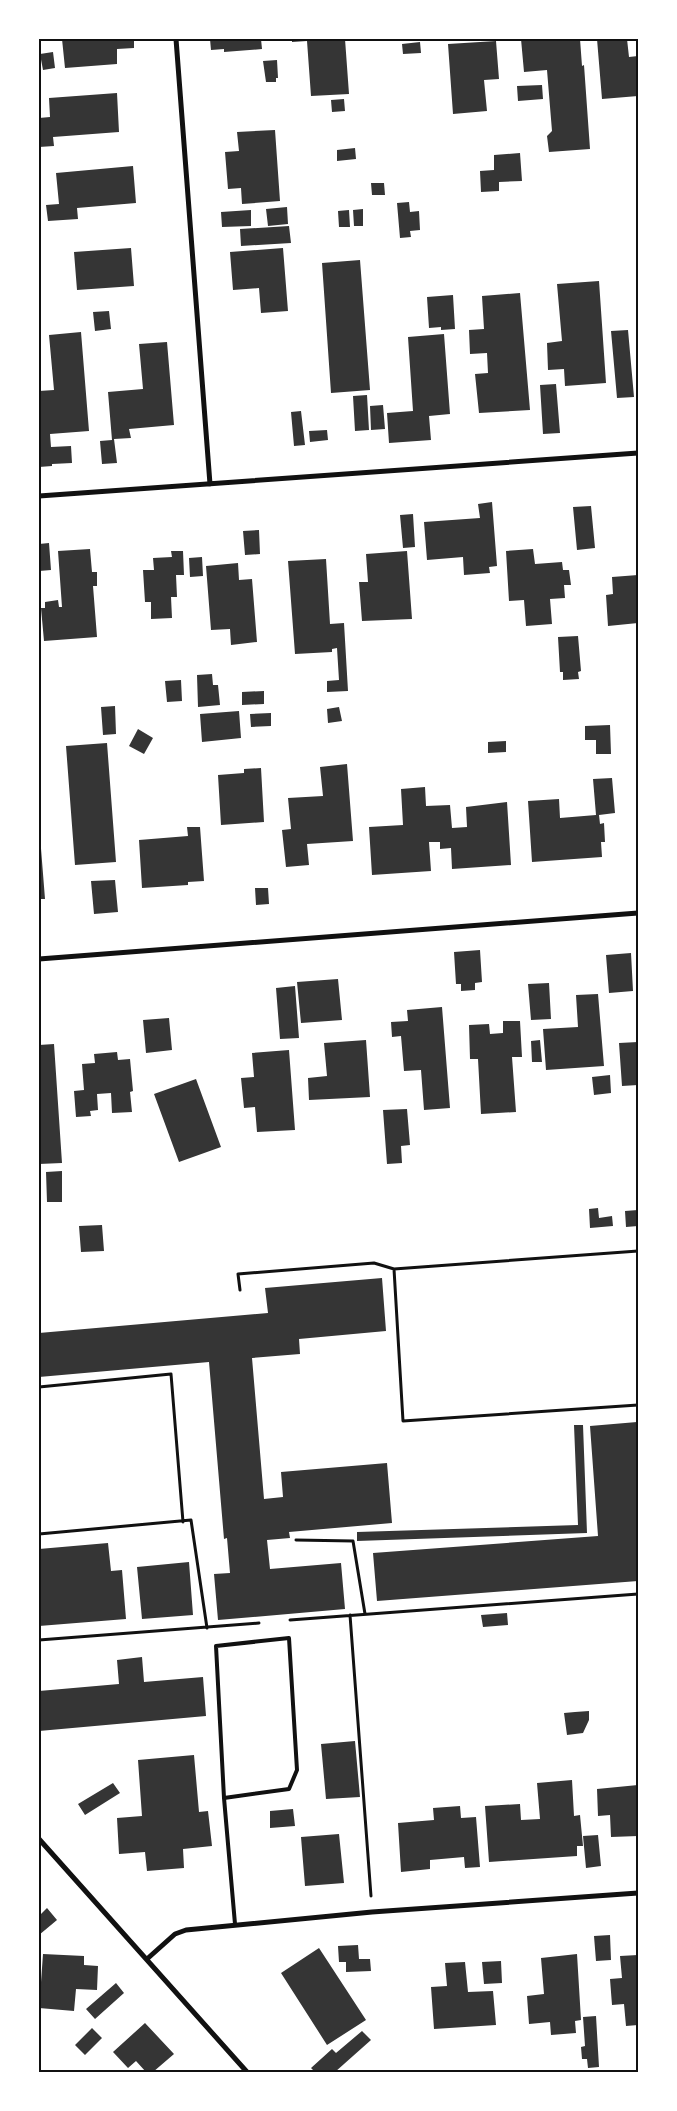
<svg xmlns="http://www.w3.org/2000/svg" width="677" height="2111" font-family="Lato,sans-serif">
  <rect width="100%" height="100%" fill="#fff"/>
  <!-- building -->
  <path fill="#353535" d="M62 39H134V48L117 49V64L65 68Z
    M210 39H261L262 49 224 52V49L211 50Z
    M292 39H345L349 94 311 96 307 41 292 42Z
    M521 39H580L582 66 584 65 590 149 549 152 547 136 552 131 547 70 524 72Z
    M597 39H627L629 57 638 56V96L602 99Z
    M496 41 499 79 484 80 487 111 453 114 448 44Z
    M420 42 421 53 403 54 402 44Z
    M53 52 55 68 43 70 40 54Z
    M277 60 278 78H276V82H266L263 61Z
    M542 85 543 99 518 101 517 86Z
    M117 93 119 132 53 137 54 146 39 147V118L50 117 49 98Z
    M344 99 345 111 332 112 331 100Z
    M275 130 280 201 242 204 241 188 228 189 225 152 239 151 237 132Z
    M355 148 356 159 337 161V150Z
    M520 153 522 181 499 182V191L481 192 480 171 494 170V155Z
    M133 166 136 203 77 208 78 219 48 221 46 205 59 204 56 173Z
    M371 183H384L385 195H372Z
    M409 202 410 212 419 211 420 230 410 231 411 237 400 238 397 203Z
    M287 207 288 224 268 226 266 209Z
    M363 209V226H354L353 210Z
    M251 210V226L222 227 221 212Z
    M349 210 350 227H339L338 211Z
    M289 226 291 243 241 246 240 229Z
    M131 248 134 286 77 290 74 252Z
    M283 248 288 311 261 313 259 288 233 290 230 252Z
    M360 260 370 390 331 393 322 263Z
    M599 281 606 383 565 386 564 369 548 370 547 343 562 341 557 284Z
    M520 293 530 410 479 413 475 374 488 373 487 353 470 354 469 330 484 329 482 296Z
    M453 295 455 329 441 330V327L429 328 427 297Z
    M109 311 111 329 95 331 93 312Z
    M628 330 634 397 617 398 611 331Z
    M81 332 89 431 50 434 51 447 71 446 72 463 52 464V466L39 467V391L54 390 49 335Z
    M444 334 450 414 429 416 431 440 389 443 387 413 413 411 408 337Z
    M167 342 174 425 129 429 131 438 114 439 117 463 102 464 100 441 112 440 108 392 143 389 139 344Z
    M556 384 560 433 543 434 540 385Z
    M367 395 369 430 355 431 353 396Z
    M383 405 385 429 371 430 370 406Z
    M301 411 305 445 294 446 291 412Z
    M327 430 328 440 310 442 309 431Z
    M492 502 497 566 489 567 490 573 464 575 463 557 427 560 424 522 480 518 478 504Z
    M591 506 595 548 577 550 573 507Z
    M413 514 415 547 403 548 400 515Z
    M259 530 260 554 245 555 243 531Z
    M49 543 51 570 39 571V544Z
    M90 549 92 572H97V586H93L97 637 44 641 41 608H45V602L58 600 59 607H62L58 551Z
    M533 549 535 564 562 562 563 570H569L571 585H564L565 598 550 599 552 624 526 626 524 600 509 601 506 551Z
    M171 551H183L184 575H176L177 597H171L172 618 151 619V602H145L143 570H154L153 558 172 557Z
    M407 551 412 619 362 621 359 582H368L366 554Z
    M202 557 203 576 190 577 189 558Z
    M326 559 330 624 344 623 348 691 327 692V681L339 680 337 648 332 649V652L295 654 288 561Z
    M238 563 239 580 252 579 257 642 231 645 230 629 211 630 206 566Z
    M638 575V623L608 626 606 595 613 594 612 577Z
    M578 636 581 671 578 672 579 679 563 680V672H560L558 637Z
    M212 674 213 685H218L220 705 198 707 197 675Z
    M181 680 182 701 167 702 165 681Z
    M264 691V704L242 705V692Z
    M115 706 116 734 103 735 101 707Z
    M339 707 342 721 328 723 327 709Z
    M239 711 241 738 202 742 200 714Z
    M271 713V726L251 727 250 714Z
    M610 725 611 754H596V740H585V726Z
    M138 729 153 738 144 754 129 746Z
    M506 741V752L488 753V742Z
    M107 743 116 862 75 865 66 746Z
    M347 764 353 841 307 844 309 865 286 867 282 830 291 829 288 798 323 796 320 767Z
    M261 768 264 822 221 825 218 775 244 773V769Z
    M612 778 615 813 599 815 600 824 604 823 605 842H601L602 857 532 862 528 801 559 799 560 818 596 815 593 779Z
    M425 787 426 806 450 805 452 828 467 827 466 807 507 802 511 865 452 869 451 848 440 849V842H429L431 871 372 875 369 827 403 825 401 789Z
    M187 827H200L204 881 188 882V885L142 888 139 840 188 836Z
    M40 836 45 899H39V837Z
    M115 880 118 912 94 914 91 881Z
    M255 888H268L269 904 256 905Z
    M480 950 482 982 475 983V990L461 991V984H456L454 952Z
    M631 953 633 991 609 993 606 955Z
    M338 979 342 1020 301 1023 297 982Z
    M549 983 551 1019 531 1020 528 984Z
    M295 986 299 1038 280 1039 276 988Z
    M598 994 604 1066 546 1070 543 1029 578 1027 576 995Z
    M442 1007 450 1108 424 1110 421 1070 404 1071 401 1036 392 1037 391 1022 408 1021 407 1010Z
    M169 1018 172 1050 146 1053 143 1020Z
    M503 1021H520L522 1057H512L516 1112 481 1114 478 1059H470L469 1025 489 1024 490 1034 503 1033Z
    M366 1040 370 1097 309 1100 308 1078 327 1076 324 1043Z
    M540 1040 542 1062H532L531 1041Z
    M638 1042V1085L622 1086 619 1043Z
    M54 1044 62 1163 39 1164V1045Z
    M289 1050 295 1130 257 1132 255 1107 244 1108 241 1078 254 1077 252 1053Z
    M117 1052 118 1060 130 1059 133 1091 130 1092 132 1112 112 1113 111 1093 97 1094 98 1110 90 1111 91 1116 76 1117 74 1091 84 1090 82 1064 95 1063 94 1054Z
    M610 1075 611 1093 594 1095 592 1077Z
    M196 1079 221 1147 179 1162 154 1094Z
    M407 1109 410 1145 401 1146 402 1163 387 1164 383 1110Z
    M62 1171V1202H47L46 1172Z
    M598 1208 599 1218 612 1216 613 1226 590 1228 589 1209Z
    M638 1210V1226L626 1227 625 1211Z
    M102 1225 104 1251 81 1252 79 1226Z
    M382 1278 386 1331 299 1339 300 1354 252 1358 264 1499 283 1497 281 1472 387 1463 392 1523 289 1532 290 1538 267 1540 270 1569 341 1563 345 1609 218 1620 214 1574 230 1573 227 1538 224 1539 209 1362 39 1377V1333L268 1313 265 1288Z
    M637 1422 638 1581 377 1601 373 1553 598 1536 590 1426Z
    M574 1425H583L587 1533 357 1541V1532L578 1525Z
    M108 1543 111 1571 122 1570 126 1619 39 1626V1549Z
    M189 1562 193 1615 142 1619 137 1567Z
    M507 1613 508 1625 483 1627 481 1615Z
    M142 1657 144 1682 203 1677 206 1716 39 1731V1691L119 1684 117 1660Z
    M589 1711V1720L583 1733 567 1735 564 1713 575 1712 576 1722 575 1712Z
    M355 1741 360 1797 326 1799 321 1744Z
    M194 1755 199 1812 208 1811 212 1846 183 1849 184 1868 147 1871 145 1852 119 1854 117 1818 142 1816 138 1760Z
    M572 1780 574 1816 580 1815 583 1846H577V1856L489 1862 485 1806 520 1804 521 1820 540 1819 537 1783Z
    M113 1783 120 1793 85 1815 78 1804Z
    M638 1785V1836L611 1837 610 1815 598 1816 597 1789Z
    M460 1806 461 1818 476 1817 480 1867 465 1868 464 1857 430 1860V1869L401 1872 398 1823 434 1820 433 1808Z
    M293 1809 295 1826 270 1828V1811Z
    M339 1834 344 1883 305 1886 301 1837Z
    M598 1835 601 1866 586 1868 583 1836Z
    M47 1908 57 1920 39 1935V1916Z
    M610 1935 611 1960 596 1961 594 1936Z
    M358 1945 359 1959H370L371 1971 346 1972V1962H339L338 1946Z
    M319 1948 366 2020 327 2045 281 1973Z
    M43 1954 84 1956V1965L98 1966 97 1990 76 1989 74 2011 39 2008V1982H41Z
    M577 1954 581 2020 575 2021 576 2033 551 2035 550 2022 529 2024 527 1996 544 1994 541 1958Z
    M638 1955V2025L626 2026 624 2004 612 2005 610 1979 622 1978 620 1956Z
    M501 1961 502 1983 484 1984 482 1962Z
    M465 1962 468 1992 493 1991 496 2025 434 2029 431 1987 447 1986 445 1963Z
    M116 1983 124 1993 95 2019 86 2009Z
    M596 2016 599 2067 588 2068 587 2059H582L581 2047 585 2046 583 2017Z
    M145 2023 174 2054 153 2072H146L136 2061 128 2068 113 2052Z
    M92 2028 102 2038 85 2055 75 2045Z
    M362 2031 371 2040 335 2072H315L311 2068 332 2049 336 2053Z"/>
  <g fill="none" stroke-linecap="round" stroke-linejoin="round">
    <!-- path -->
    <path stroke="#111" stroke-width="3" d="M394 1269 403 1421 638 1405
      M240 1290 238 1274 374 1263 394 1269 638 1251
      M39 1387 171 1374 183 1522
      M39 1534 191 1520 207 1628
      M296 1540 353 1541 365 1614
      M350 1615 371 1896
      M290 1620 638 1594
      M39 1640 259 1623"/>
    <!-- service -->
    <path stroke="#111" stroke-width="4" d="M224 1798 289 1789 297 1770 289 1638 216 1646 224 1798 235 1924"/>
    <!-- minor -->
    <path stroke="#111" stroke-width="5" d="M176 39 210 484
      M39 496 638 453
      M39 959 638 913
      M39 1839 247 2072
      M147 1959 175 1934 186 1930 372 1912 638 1893"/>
  </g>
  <!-- border -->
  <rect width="677" height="2111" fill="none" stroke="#ffffff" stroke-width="80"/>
  <rect x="40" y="40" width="597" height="2031" fill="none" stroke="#111" stroke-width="2"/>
</svg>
